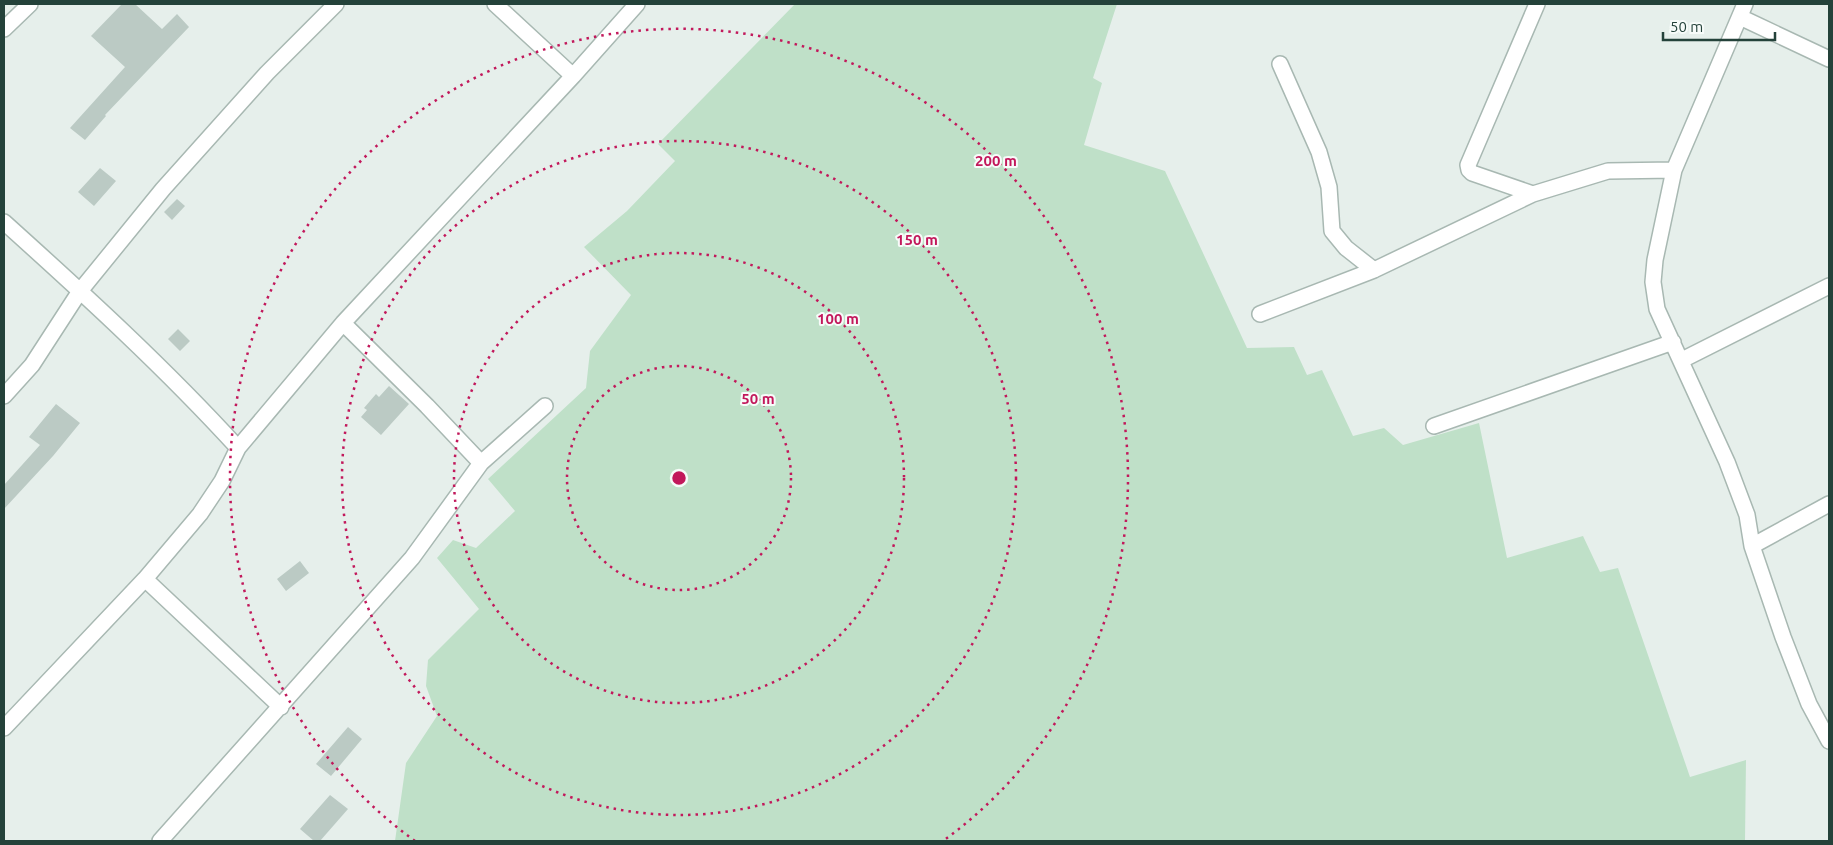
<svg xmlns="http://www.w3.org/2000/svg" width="1833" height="845" font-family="Ubuntu,sans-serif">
  <rect width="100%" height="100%" fill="#e6efeb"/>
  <!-- green -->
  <path fill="#bfe0c8" d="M795 4H1117L1093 78 1102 83 1084 145 1165 171 1247 348 1294 347 1307 375 1322 370 1353 436 1384 428 1403 445 1479 423 1507 558 1583 536 1600 572 1618 568 1690 777 1746 760 1745 841H395L406 763 437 716 426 686 428 660 479 609 437 558 453 540 476 548 515 511 488 479 586 388 590 351 631 295 584 247 627 211 675 161 658 144Z"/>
  <!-- building -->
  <path fill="#bbcac4" d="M122 4H135L162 29 177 14 189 27 105 115 106 116 85 140 70 128 125 67 91 36Z
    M100 168 116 181 94 206 78 192Z
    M177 199 185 206 172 220 164 212Z
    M178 329 190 341 180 351 168 339Z
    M389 386 409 404 381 435 361 417 367 410 364 408 376 394 379 397Z
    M56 404 80 423 53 456 4 509V485L40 445 29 437Z
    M300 561 309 573 286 591 277 579Z
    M348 727 362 739 331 776 316 764Z
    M330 795 348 809 320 841H314L300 829Z"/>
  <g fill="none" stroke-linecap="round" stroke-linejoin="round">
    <!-- minor casing -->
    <g stroke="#a8b8b2" stroke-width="18">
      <path id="minor" d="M495 4 573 76
        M1745 4 1674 170 1655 260 1653 282 1657 309 1727 462 1747 515 1752 546 1783 637 1809 704 1829 741
        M1740 17 1829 59
        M4 29 30 4
        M1280 64 1319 152 1329 187 1332 231 1346 248 1374 270
        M1533 194 1472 173 1469 170 1468 165 1537 4
        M4 222C84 294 165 368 238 448L222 481 200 514 145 579 4 728
        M1260 314 1374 270 1533 194 1608 171 1674 170
        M343 323 427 406 481 463
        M1682 360 1829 286
        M4 396 32 365 80 291 163 189 267 73 336 4
        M1434 426 1673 342
        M238 448 343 323 573 76 637 4
        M1752 546 1829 504
        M145 579 281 707
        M160 841 412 558 481 463 545 406"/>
    </g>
    <!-- minor -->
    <use href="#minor" stroke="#fff" stroke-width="15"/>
  </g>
  <!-- distance rings -->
  <g fill="none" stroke="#c2185b" stroke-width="2.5" stroke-dasharray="2.5 5">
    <circle cx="679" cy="478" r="112"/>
    <circle cx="679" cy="478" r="225"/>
    <circle cx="679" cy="478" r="337"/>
    <path d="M415 841A449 449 0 1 1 943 841"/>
  </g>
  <circle cx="679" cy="478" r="8" fill="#c2185b" stroke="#f7fbf9" stroke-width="2.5"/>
  <g font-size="15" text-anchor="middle" font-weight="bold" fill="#c2185b" stroke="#f7fbf9" stroke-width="4" stroke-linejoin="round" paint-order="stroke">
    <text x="996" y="166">200 m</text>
    <text x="917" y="245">150 m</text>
    <text x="838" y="324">100 m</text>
    <text x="758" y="404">50 m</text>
  </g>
  <!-- border -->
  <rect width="1833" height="845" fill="none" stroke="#24423a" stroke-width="10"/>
  <!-- scale -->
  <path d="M1663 32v8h112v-8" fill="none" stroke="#24423a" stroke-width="2.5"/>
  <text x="1670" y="32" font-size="15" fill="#24423a" stroke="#f7fbf9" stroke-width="4" paint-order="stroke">50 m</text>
</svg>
